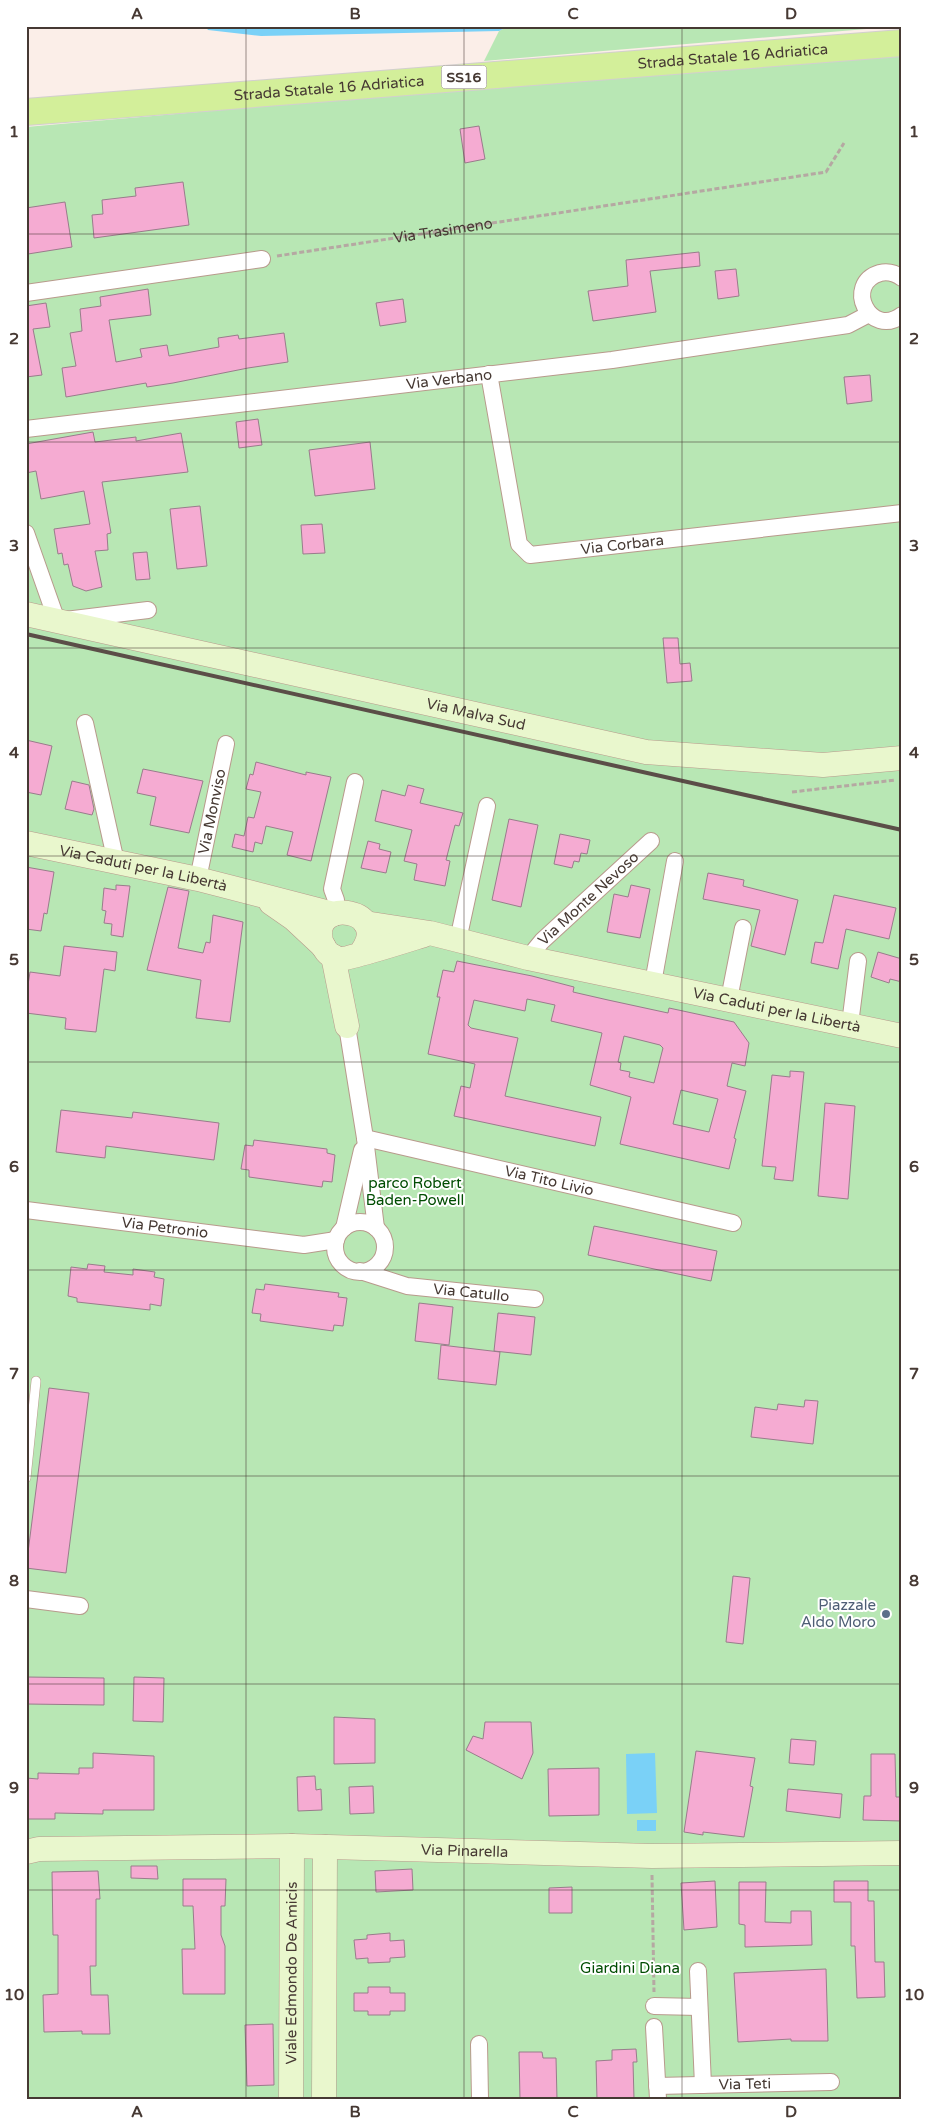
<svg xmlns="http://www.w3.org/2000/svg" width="928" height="2125" font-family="'Varela Round',sans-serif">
  <rect width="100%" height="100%" fill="#fbeee8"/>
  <!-- green -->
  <path fill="#b8e7b4" d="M509 26H902L484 61 499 31Z
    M902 51V2099H26V127Z"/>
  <!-- water -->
  <path fill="#7ad1f7" d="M205 26H509L499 31 261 36 208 30Z
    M655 1753 657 1813 627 1814 626 1754Z
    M637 1820H656V1831H637Z"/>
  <!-- building -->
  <path fill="#f5abd2" stroke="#997c8b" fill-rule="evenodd" d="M479 126 485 159 465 163 460 129Z
    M183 182 189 225 94 238 92 215 103 214 102 200 136 196 135 188Z
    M65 202 72 247 28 254 26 208Z
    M699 252 700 266 650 271 656 312 593 321 588 291 628 286 626 260Z
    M736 269 739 296 718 299 715 271Z
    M148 289 151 315 109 320 116 362 142 357 140 349 167 345 169 356 219 347 218 338 238 335 239 339 284 333 288 362 248 368 173 383 147 387 146 383 66 397 62 368 76 366 70 333 82 331 80 309 101 306 100 297Z
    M403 299 406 322 380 326 376 303Z
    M46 303 50 327 33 329 42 375 26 377V306Z
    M870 375 872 401 847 404 844 377Z
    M258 419 262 445 239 448 236 422Z
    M93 432 95 442 136 437V441L181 433 188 472 102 482 111 533 107 534 108 550 95 551 102 587 86 591 73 586 68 564 64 565 62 553 58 554 54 529 90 524 84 491 41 499 36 471 26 473V444Z
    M370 442 375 489 315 496 309 450Z
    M200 506 207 566 177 569 170 509Z
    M322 524 325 553 303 554 301 525Z
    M147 552 150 579 136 580 133 553Z
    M663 638H678L680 664 690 663 692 681 667 683Z
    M26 740 52 746 41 795 26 792Z
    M256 762 306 775V772L331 777 311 861 287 855 293 832 266 826 262 844 255 842 253 852 232 847 235 834 244 836 248 817 254 818 261 792 246 789 250 774 253 775Z
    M143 769 203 781 189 833 150 825 156 797 137 793Z
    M72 781 89 785 94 809 92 815 65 809Z
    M408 785 424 789 420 803 463 813 459 826 455 825 446 860 450 861 445 886 414 880 417 864 404 861 412 830 375 821 382 790 405 796Z
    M509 819 538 825 521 907 492 900Z
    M560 834 590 840 587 854 581 853 579 862 574 861 572 868 554 864Z
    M368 841 380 844 379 849 391 852 386 873 361 868Z
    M26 867 54 872 47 914 44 913 41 931 26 929Z
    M708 873 744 880 743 886 798 900 785 955 751 946 760 910 703 899Z
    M116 885 130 886 123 937 111 935 112 924 104 923 106 911 102 910 104 888 116 890Z
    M631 885 650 889 640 938 607 932 614 894 628 897Z
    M168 887 189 891 178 948 203 953 206 942 210 943 213 915 243 922 230 1022 196 1018 201 980 147 970Z
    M834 895 896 908 889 939 846 929 838 969 811 963 815 942 823 943Z
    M64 946 117 952 115 971 104 969 96 1032 65 1029 66 1018 26 1013V985H28L30 972 60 976Z
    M878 952 902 959V982L890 979 889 983 871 977Z
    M457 961 532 976 574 987 573 992 608 1000 668 1013 669 1008 734 1022 749 1043 745 1066 732 1063 727 1086 746 1091 734 1138 736 1139 729 1169 620 1144 631 1097 590 1085 602 1033 551 1021 555 1005 527 999 525 1011 474 1000 468 1025 471 1028 518 1038 505 1096 601 1117 595 1146 454 1116 461 1086 470 1088 475 1064 428 1054 440 997H437L443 970 454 972ZM624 1036 660 1045 663 1048 654 1083 629 1077 630 1072 620 1070 621 1063 618 1062ZM681 1090 718 1099 709 1132 673 1124Z
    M790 1071 804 1072 793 1181 774 1179 776 1167 762 1166 772 1075 790 1077Z
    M825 1103 855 1106 848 1199 818 1196Z
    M61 1110 132 1118 133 1112 219 1123 214 1160 106 1146 105 1158 56 1152Z
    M254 1140 327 1149V1153L335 1155 332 1182 323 1181 322 1187 249 1177V1170L241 1169 245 1145 253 1146Z
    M594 1226 717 1251 711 1281 588 1255Z
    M88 1264 105 1266 104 1272 133 1275V1269L155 1272 154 1277 164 1279 161 1306 150 1304V1310L77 1302V1298L68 1296 71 1267 87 1269Z
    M265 1284 339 1293 338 1297 347 1298 343 1326 334 1325 333 1331 260 1321 261 1314 252 1313 256 1289 264 1290Z
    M419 1303 453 1307 449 1345 415 1341Z
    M498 1313 535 1317 531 1355 494 1351Z
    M441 1345 500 1352 496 1385 438 1379Z
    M49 1388 89 1393 66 1573 26 1568Z
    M805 1400 818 1401 813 1444 751 1437 755 1407 777 1410 778 1404 804 1407Z
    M733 1576 750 1578 743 1644 726 1642Z
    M26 1677 104 1678V1705L26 1704Z
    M134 1677 164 1678 163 1722 133 1721Z
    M334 1717 375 1719V1763L334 1764Z
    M485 1722H531L533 1753 522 1779 466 1750 473 1736 483 1739Z
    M791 1739 816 1741 814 1765 789 1763Z
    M696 1751 755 1758 750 1786 753 1787 744 1837 703 1832V1835L684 1832Z
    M93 1753 154 1756V1810H103V1814L55 1813V1819H26V1778L38 1779V1773L79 1774V1768H93Z
    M871 1754H895L896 1797H902V1821L863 1820 864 1796H871Z
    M599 1768V1815L549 1816 548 1769Z
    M315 1776 316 1790 321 1789 322 1810 298 1811 297 1777Z
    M373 1786 374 1813 350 1814 349 1787Z
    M788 1789 842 1794 840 1818 786 1811Z
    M131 1866H157L158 1879 131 1878Z
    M412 1869 413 1890 376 1892 375 1871Z
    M98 1871 100 1899H96V1966H90L91 1995H108L110 2034H82V2031L44 2032 43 1995 58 1994V1935H53L52 1872Z
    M183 1879H226L225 1906H221V1935L225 1946V1994H183L182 1949H195L193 1906H183Z
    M715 1881 717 1927 684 1930 681 1883Z
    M834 1881H868V1901H874L875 1962H884L885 1997 857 1998 855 1946H851V1902H834Z
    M739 1882H766L765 1922 791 1923V1911H811L812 1945 745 1947V1925L739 1924Z
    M572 1887V1913H549V1888Z
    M390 1933V1941L404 1940 405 1957 390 1958V1962L368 1963V1958L356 1959 354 1940 367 1939V1935Z
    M826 1969 828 2041H791V2039L738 2042 734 1973Z
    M368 1987H390V1993H405V2011H390V2015H368V2011H354V1993H368Z
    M273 2024 274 2085 247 2086 245 2025Z
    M636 2049 637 2062H633L634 2099H597L596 2061 612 2060V2050Z
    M519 2052H542L543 2058H556L557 2099H520Z"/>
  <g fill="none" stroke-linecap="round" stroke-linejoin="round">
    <!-- lane casing -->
    <g stroke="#b89a8c" stroke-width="10">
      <path id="lane" d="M26 1478 36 1381"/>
    </g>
    <!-- street casing -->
    <g stroke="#b89a8c" stroke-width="18">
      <g id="street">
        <path d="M902 278C895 273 888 271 880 273 843 284 870 339 902 315"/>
        <path d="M26 293 262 259"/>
        <path id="s2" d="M489 374 519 544 530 555 902 513"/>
        <path id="s3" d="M26 429 612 360 848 325 869 314"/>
        <path d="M26 533 57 621 148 610"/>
        <path d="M85 723 116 862"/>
        <path id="s4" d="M198 879 226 744"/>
        <path d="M334 914 336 900 332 889 355 782"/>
        <path d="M458 940 487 806"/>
        <path id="s5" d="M528 958 542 941 651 841"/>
        <path d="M653 983 675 861"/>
        <path d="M729 999 743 928"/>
        <path d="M850 1024 858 961"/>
        <path d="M347 1026 365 1138 376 1228"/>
        <path id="s6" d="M365 1138 733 1223"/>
        <path id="s7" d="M26 1210 304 1245 336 1240"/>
        <circle cx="360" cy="1247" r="25"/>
        <path d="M344 1228 362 1150"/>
        <path id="s8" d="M360 1271 407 1286 535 1299"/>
        <path d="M26 1599 80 1606"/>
        <path d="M698 1971 703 2085"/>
        <path d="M654 2006 699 2007"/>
        <path d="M654 2027 658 2099"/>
        <path d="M479 2044 480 2099"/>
        <path id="s9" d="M657 2086 831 2082"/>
      </g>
    </g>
    <!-- secondary casing -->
    <g stroke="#b89a8c" stroke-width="25">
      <g id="secondary">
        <path id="s10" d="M26 614 646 752 823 765 902 758"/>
        <path id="s11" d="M26 843 198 879 334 914"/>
        <path d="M271 903 294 919 324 947"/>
        <path id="s12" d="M365 923 430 933 528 958 902 1036"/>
        <path d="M361 953C394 908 310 896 321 941 324 950 330 957 339 959 346 960 411 939 424 935"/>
        <path d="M333 956 347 1026"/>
        <path id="s13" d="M26 1852 39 1849 292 1846 652 1856 902 1853"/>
        <path id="s14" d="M291 2099 292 1846"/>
        <path d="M324 2099 325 1847"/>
      </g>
    </g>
    <!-- primary casing -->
    <g stroke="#d3cfce" stroke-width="28">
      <g id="primary">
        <path id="s15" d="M26 112 902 43"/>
      </g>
    </g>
    <!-- path -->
    <g stroke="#b5a8a2" stroke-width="3" stroke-dasharray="5 2.5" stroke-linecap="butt">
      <path id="s1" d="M277 256 826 172 844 143"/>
      <path d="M792 792 896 780"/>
      <path d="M652 1875 654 1992"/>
    </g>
    <!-- lane -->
    <use href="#lane" stroke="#fff" stroke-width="9"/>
    <!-- street -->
    <use href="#street" stroke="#fff" stroke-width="16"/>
    <!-- secondary -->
    <use href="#secondary" stroke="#e9f7cd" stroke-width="24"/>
    <!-- primary -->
    <use href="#primary" stroke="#d3ef9a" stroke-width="26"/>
    <!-- rail -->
    <path stroke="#5b4e48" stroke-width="4" d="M26 634 902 830"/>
  </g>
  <!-- grid -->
  <path fill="none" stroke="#463933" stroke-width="1" stroke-opacity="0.55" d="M246 26V2099M464 26V2099M682 26V2099M26 234H902M26 442H902M26 648H902M26 856H902M26 1062H902M26 1270H902M26 1476H902M26 1684H902M26 1890H902"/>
  <!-- markers -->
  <circle fill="#5c6f8a" stroke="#fff" stroke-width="2" cx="886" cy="1614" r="5"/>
  <g text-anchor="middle" stroke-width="4" stroke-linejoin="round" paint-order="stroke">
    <!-- shield labels -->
    <rect fill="#fff" stroke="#7e7470" stroke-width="1" x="441.5" y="65.5" width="45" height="23" rx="4"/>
    <g font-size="14" font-weight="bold" fill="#463933">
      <text x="464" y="82">SS16</text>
    </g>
    <!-- street labels -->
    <g font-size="15" fill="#463933" stroke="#fff">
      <text dy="5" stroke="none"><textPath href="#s15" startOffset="709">Strada Statale 16 Adriatica</textPath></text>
      <text dy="5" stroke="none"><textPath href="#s15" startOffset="304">Strada Statale 16 Adriatica</textPath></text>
      <text dy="5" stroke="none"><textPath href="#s1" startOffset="168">Via Trasimeno</textPath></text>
      <text dy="5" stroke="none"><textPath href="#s3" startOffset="426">Via Verbano</textPath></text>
      <text dy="5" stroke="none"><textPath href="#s2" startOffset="281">Via Corbara</textPath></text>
      <text dy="5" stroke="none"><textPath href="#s10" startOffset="461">Via Malva Sud</textPath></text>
      <text dy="5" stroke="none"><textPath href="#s4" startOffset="69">Via Monviso</textPath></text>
      <text dy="5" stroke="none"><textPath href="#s11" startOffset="120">Via Caduti per la Libertà</textPath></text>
      <text dy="5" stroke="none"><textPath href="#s5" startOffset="85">Via Monte Nevoso</textPath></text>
      <text dy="5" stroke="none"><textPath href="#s12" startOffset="421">Via Caduti per la Libertà</textPath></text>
      <text dy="5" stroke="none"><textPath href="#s6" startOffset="189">Via Tito Livio</textPath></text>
      <text dy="5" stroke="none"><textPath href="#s7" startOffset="140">Via Petronio</textPath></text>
      <text dy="5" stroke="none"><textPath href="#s8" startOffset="114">Via Catullo</textPath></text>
      <text dy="5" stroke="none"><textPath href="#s13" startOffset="439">Via Pinarella</textPath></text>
      <text dy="5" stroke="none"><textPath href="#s14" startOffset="126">Viale Edmondo De Amicis</textPath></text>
      <text dy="5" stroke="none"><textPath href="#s9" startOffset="88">Via Teti</textPath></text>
    </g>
    <!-- park labels -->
    <g font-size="15" fill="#004d02" stroke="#fff">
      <text x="415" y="1188">parco Robert<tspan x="415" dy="17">Baden-Powell</tspan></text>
      <text x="630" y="1973">Giardini Diana</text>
    </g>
    <!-- service labels -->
    <g font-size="15" fill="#4e5e75" stroke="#fff" text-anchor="end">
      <text x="876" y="1610">Piazzale<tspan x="876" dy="17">Aldo Moro</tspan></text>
    </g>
  </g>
  <!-- border -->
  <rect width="928" height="2125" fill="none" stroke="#ffffff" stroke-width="55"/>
  <rect x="28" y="28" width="872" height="2070" fill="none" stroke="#463933" stroke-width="2"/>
  <g font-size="16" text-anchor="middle" font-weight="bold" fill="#463933">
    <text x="137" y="19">A</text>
    <text x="355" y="19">B</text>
    <text x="573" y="19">C</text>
    <text x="791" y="19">D</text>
    <text x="14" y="137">1</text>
    <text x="914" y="137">1</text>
    <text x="14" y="344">2</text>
    <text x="914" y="344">2</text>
    <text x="14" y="551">3</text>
    <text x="914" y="551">3</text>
    <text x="14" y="758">4</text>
    <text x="914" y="758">4</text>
    <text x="14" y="965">5</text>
    <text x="914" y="965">5</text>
    <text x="14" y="1172">6</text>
    <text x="914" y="1172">6</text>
    <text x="14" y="1379">7</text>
    <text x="914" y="1379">7</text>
    <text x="14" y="1586">8</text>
    <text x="914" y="1586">8</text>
    <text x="14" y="1793">9</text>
    <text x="914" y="1793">9</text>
    <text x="14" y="2000">10</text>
    <text x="914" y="2000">10</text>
    <text x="137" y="2117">A</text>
    <text x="355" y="2117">B</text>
    <text x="573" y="2117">C</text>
    <text x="791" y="2117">D</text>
  </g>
</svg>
